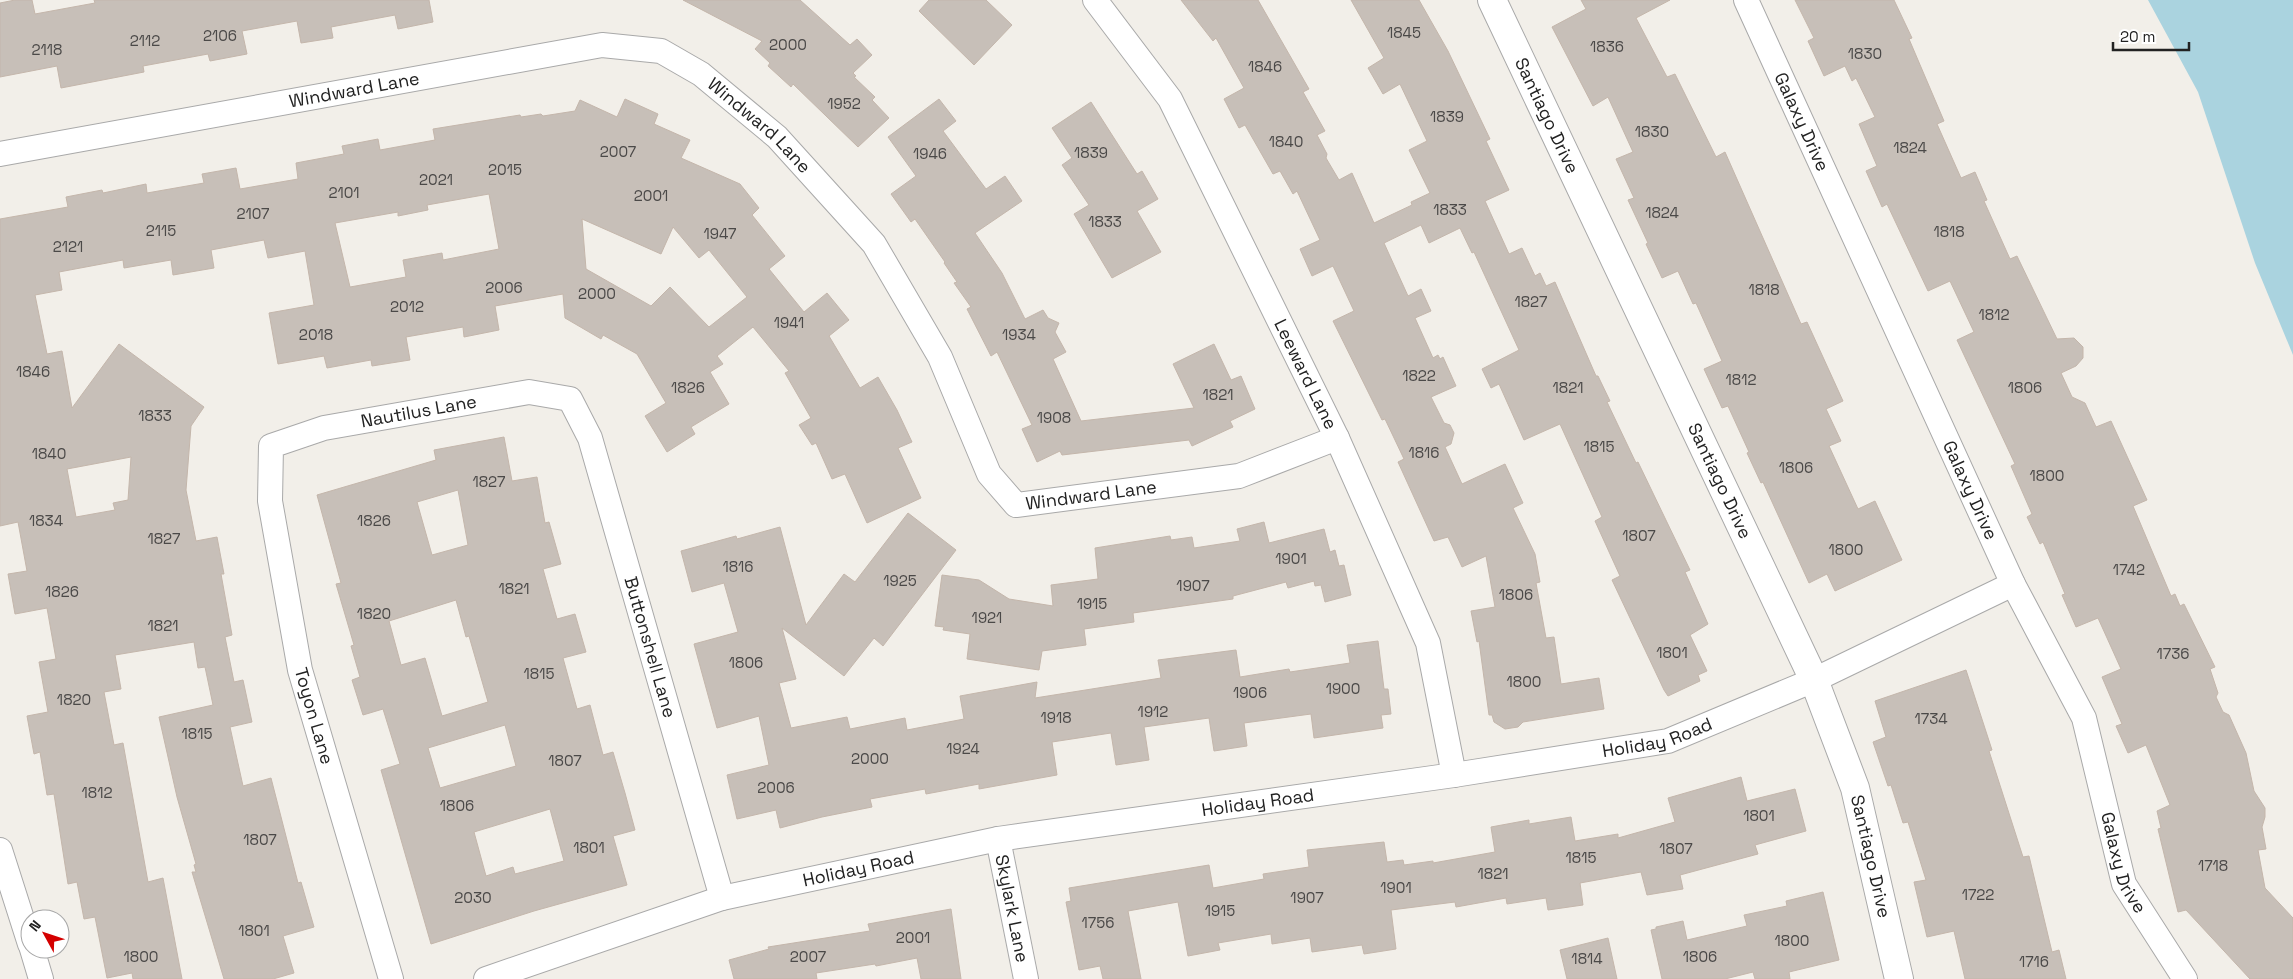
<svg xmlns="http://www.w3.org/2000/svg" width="2293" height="979" font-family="'Space Grotesk',sans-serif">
  <rect width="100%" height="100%" fill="#f2efe9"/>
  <!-- water -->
  <path fill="#aad3df" d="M2148 0H2293V355L2255 263 2198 92Z"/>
  <!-- building -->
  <path fill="#c7bfb8" stroke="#c4b6ab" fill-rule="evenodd" d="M15 0H32L35 14 95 3 94 0H429L433 22 398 29 395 15 331 27 333 38 301 43 297 21 242 31 247 54 210 61 208 54 143 66 144 72 61 88 57 66 0 77V3Z
    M683 0H800L850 45 857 39 872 55 853 73 856 76 854 77 875 97 872 100 889 118 858 147 793 84 791 87 768 66 770 63 755 49 762 41Z
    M929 0H986L1012 25 974 65 919 11Z
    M1181 0H1258L1309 89 1303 92 1325 131 1317 135 1327 154 1326 158 1339 180 1352 173 1374 223 1412 205 1411 202 1430 193 1409 150 1427 141 1400 84 1383 94 1368 68 1384 58 1351 0H1419L1448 51 1490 139 1486 141 1509 190 1485 201 1509 254 1522 248 1535 276 1540 273 1546 286 1555 282 1596 376H1598L1610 401 1607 402 1636 463 1638 462 1690 570 1685 572 1708 624 1690 635 1707 671 1698 675 1700 681 1668 696 1664 690 1612 580 1620 576 1595 521 1602 517 1560 424 1524 440 1499 384 1491 388 1482 369 1519 350 1474 252 1472 253 1460 228 1429 243 1421 225 1384 243 1408 296 1421 289 1431 311 1415 318 1433 358 1438 355 1440 359 1443 357 1456 386 1431 397 1444 423 1450 425 1454 433 1451 444 1445 447 1462 484 1505 464 1523 503 1513 508 1535 554 1540 582 1536 583 1546 638 1554 637 1561 684 1599 678 1604 709 1523 722 1518 727 1505 729 1494 722 1492 715H1489L1479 641 1477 642 1471 611 1495 607 1486 556 1462 567 1448 537 1434 541 1398 462 1404 459 1385 419 1382 420 1333 321 1354 311 1333 266 1312 276 1300 249 1320 240 1297 191 1293 194 1280 171 1273 174 1245 125 1239 128 1224 99 1244 88 1216 38 1213 41Z
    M1581 0H1670L1636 18 1667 77 1675 74 1716 157 1725 152 1801 324 1807 322 1843 401 1826 409 1841 441 1829 446 1858 509 1875 501 1902 560 1835 591 1827 574 1809 583 1763 482 1761 483 1747 453 1749 452 1728 406 1722 408 1704 369 1722 361 1696 303 1693 304 1678 271 1662 278 1646 244 1648 243 1628 200 1634 198 1616 159 1633 152 1608 97 1593 106 1552 27 1586 9Z
    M1795 0H1894L1912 38 1909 39 1944 121 1937 124 1961 178 1975 172 1987 200 1984 201 2010 259 2017 256 2057 339 2074 338 2083 347V358L2076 366 2061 373 2072 397 2085 403 2096 427 2111 421 2147 500 2133 506 2171 596 2175 594 2180 606 2184 604 2215 667 2210 669 2218 693 2216 697 2223 712 2229 715 2246 753 2254 791 2265 808V817L2262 827 2266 849 2258 850 2265 888 2293 918V979H2250L2186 910 2178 912 2158 829 2161 828 2157 811 2170 805 2146 745 2128 753 2116 726 2122 724 2102 677 2121 669 2098 618 2076 627 2062 595 2065 594 2043 542 2040 544 2027 517 2032 514 2011 466 2015 464 1957 340 1974 332 1950 281 1928 291 1887 204 1882 207 1866 171 1877 166 1859 124 1875 117 1856 78 1852 81 1845 66 1824 76 1808 41 1814 38Z
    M625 99 658 114 654 124 690 140 681 158 740 184 759 208 752 215 785 256 769 269 804 312 827 293 849 320 829 336 860 388 878 377 897 410 912 442 898 448 921 498 867 523 845 474 832 479 816 443 812 445 799 425 811 418 785 373 789 371 753 327 717 356 723 364 710 372 729 404 691 427 695 434 667 452 645 416 666 403 637 354 603 335 601 339 565 318 563 294 495 306 499 330 464 337 463 327 406 337 410 360 372 366 371 360 327 368 324 356 278 364 269 313 314 305 305 251 268 258 264 240 211 250 214 268 173 275 171 260 124 268 123 260 59 272 62 290 35 295 47 354 62 351 72 408 119 344 204 407 191 426 186 490 196 541 217 537 224 574H221L232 635 225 637 234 682 243 680 252 722 230 727 243 786 271 778 298 883 301 882 314 927 283 936 294 973 273 979H224L192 872H196L194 865 196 864 177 797 159 717 213 705 205 667 198 668 194 642 115 655 121 689 104 692 114 745 123 743 148 882 163 878 182 979H133L132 973 107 978 95 917 84 919 77 882 68 884 54 794 47 795 40 752 34 754 27 716 48 712 39 662 56 659 47 608 15 614 8 574 27 571 18 522 0 526V219L68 207 66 197 102 190 103 193 146 184 147 193 204 183 202 174 236 168 240 189 298 179 296 163 344 154 342 146 378 139 380 150 435 140 433 129 520 115 521 117 541 114 543 116 575 111 580 100 617 117ZM489 194 499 249 443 260 442 253 403 260 406 277 350 287 335 223 398 212V216L428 210 427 205ZM582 219 661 254 673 227 699 258 709 250 747 297 709 327 670 287 651 306 586 269ZM131 457 128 500 113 503 115 510 76 517 67 469Z
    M939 99 956 121 943 131 986 189 1005 176 1022 201 975 233 1002 273 1025 319 1043 310 1048 318 1059 323 1055 332 1066 352 1053 359 1081 421 1194 408 1173 364 1214 344 1231 380 1241 376 1255 409 1230 421 1233 427 1192 446 1189 440 1062 455 1060 451 1037 462 1022 429 1032 425 997 352 991 356 967 309 971 307 954 283 957 282 944 263 945 262 915 219 911 222 891 194 916 176 888 137Z
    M1091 102 1137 174 1142 171 1158 199 1137 211 1161 252 1112 278 1074 214 1089 205 1062 165 1072 158 1052 128Z
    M504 437 512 481 537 477 545 523 549 522 561 564 543 569 557 619 575 614 586 652 563 658 577 709 590 705 603 755 613 752 625 793 635 830 613 836 627 885 534 911 431 944 381 770 400 764 383 709 363 715 352 680 360 677 351 646 354 645 336 584 341 583 317 495 436 460 434 450ZM458 490 468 545 432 555 417 502ZM456 600 466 637 469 636 488 702 442 716 425 658 401 665 389 621ZM505 725 516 766 440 788 428 748ZM550 809 564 861 515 874 513 867 486 876 474 832Z
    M908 513 956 550 883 646 874 638 844 676 782 628 796 679 779 683 791 728 847 717 850 729 905 718 907 730 964 719 960 696 1037 682 1035 698 1161 678 1158 660 1236 650 1240 677 1289 669 1290 672 1350 663 1347 645 1378 641 1384 689H1388L1391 714 1381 715 1383 728 1314 738 1311 714 1244 723 1247 746 1214 751 1209 718 1144 727 1149 760 1116 765 1111 733 1052 742 1057 775 979 789V784L926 794 925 789 870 799 872 807 822 817 780 828 776 810 737 819 727 775 769 765 759 716 717 728 694 644 738 632 724 583 692 592 681 551 736 536 737 539 780 527 806 625 844 574 855 582Z
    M1264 522 1269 543 1324 529 1330 552 1335 550 1339 566 1344 565 1351 595 1325 602 1321 585 1315 586 1314 581 1288 588 1286 582 1233 596V599L1133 613 1134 622 1084 629 1086 645 1042 651 1039 670 967 659 970 634 943 630 944 627 935 626 942 575 979 580 1009 599 1053 606 1051 585 1098 579 1095 548 1170 536 1171 540 1192 537 1194 548 1240 541 1237 529Z
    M1966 670 1992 750 1989 751 2023 857 2029 856 2052 952 2059 950 2066 979H1965L1954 931 1927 937 1914 882 1926 880 1908 822 1903 823 1891 785 1888 786 1873 742 1886 737 1875 701Z
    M1741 777 1747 801 1795 789 1806 831 1755 845 1758 854 1680 875 1683 889 1647 895 1641 872 1580 883 1583 905 1548 910 1546 898 1507 904 1506 898 1456 907 1455 902 1391 910 1396 949 1364 954 1362 945 1312 952 1310 938 1272 944 1271 934 1218 943 1220 950 1188 956 1178 902 1128 911 1141 979H1103L1100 966 1079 970 1066 902 1071 901 1069 888 1209 865 1213 888 1264 879 1263 874 1309 867 1307 850 1384 842 1387 862 1403 860 1404 865 1433 861V863L1495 852 1491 827 1529 820V824L1571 817 1575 841 1618 834V838L1675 822 1668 798Z
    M1823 892 1839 960 1789 972 1790 979H1755L1753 972 1725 979H1662L1651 930 1656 929V927L1683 921 1687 940 1747 926 1744 915 1787 906 1786 901Z
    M951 909 961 979H921L917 958 876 966 875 964 816 973 817 979H734L729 960 769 949 768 947 870 931 868 924Z
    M1608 938 1617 979H1567L1560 950Z"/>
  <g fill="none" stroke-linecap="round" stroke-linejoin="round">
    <!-- minor casing -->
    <g stroke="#a9a9a9" stroke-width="26">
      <g id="minor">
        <path id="s1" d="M1095 0 1170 99 1337 438 1428 643 1454 775"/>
        <path id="s2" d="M1746 0 2013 584 2084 718 2124 884 2185 979"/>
        <path id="s3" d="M0 154 602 45 661 51 701 74 777 137 874 244 940 357 989 474 1016 505 1239 476 1337 438"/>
        <path id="s4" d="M998 839 1026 979"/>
        <path d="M0 850 30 944"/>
        <path d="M32 949 41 979"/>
        <path id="s5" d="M391 979 300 670 270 501 271 446 324 428 529 392 570 399 590 438 722 898"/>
        <path id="s6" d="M486 979 722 898 998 839 1454 775 1668 741 1814 680 2013 584"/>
      </g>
    </g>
    <!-- tertiary casing -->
    <g stroke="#a9a9a9" stroke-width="30">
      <g id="tertiary">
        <path id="s7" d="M1492 0 1814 680 1855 788 1899 979"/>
      </g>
    </g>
    <!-- minor -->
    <use href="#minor" stroke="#fff" stroke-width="24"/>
    <!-- tertiary -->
    <use href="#tertiary" stroke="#fff" stroke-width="28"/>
  </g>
  <g text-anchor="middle" stroke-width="4" stroke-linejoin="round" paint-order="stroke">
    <!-- number labels -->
    <g font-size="15" fill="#4b4948">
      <text x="1404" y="38">1845</text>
      <text x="220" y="41">2106</text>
      <text x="145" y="46">2112</text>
      <text x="788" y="50">2000</text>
      <text x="1607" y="52">1836</text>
      <text x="47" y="55">2118</text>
      <text x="1865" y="59">1830</text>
      <text x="1265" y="72">1846</text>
      <text x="844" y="109">1952</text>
      <text x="1447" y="122">1839</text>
      <text x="1652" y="137">1830</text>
      <text x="1286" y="147">1840</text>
      <text x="1910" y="153">1824</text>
      <text x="618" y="157">2007</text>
      <text x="1091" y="158">1839</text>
      <text x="930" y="159">1946</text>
      <text x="505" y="175">2015</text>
      <text x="436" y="185">2021</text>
      <text x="344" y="198">2101</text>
      <text x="651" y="201">2001</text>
      <text x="1450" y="215">1833</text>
      <text x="1662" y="218">1824</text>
      <text x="253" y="219">2107</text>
      <text x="1105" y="227">1833</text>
      <text x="161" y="236">2115</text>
      <text x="1949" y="237">1818</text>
      <text x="720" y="239">1947</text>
      <text x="68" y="252">2121</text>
      <text x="504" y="293">2006</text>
      <text x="1764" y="295">1818</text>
      <text x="597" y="299">2000</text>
      <text x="1531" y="307">1827</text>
      <text x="407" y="312">2012</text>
      <text x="1994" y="320">1812</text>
      <text x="789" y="328">1941</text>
      <text x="316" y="340">2018</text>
      <text x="1019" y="340">1934</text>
      <text x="33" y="377">1846</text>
      <text x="1419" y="381">1822</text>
      <text x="1741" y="385">1812</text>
      <text x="688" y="393">1826</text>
      <text x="1568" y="393">1821</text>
      <text x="2025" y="393">1806</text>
      <text x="1218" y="400">1821</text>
      <text x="155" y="421">1833</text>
      <text x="1054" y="423">1908</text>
      <text x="1599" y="452">1815</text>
      <text x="1424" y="458">1816</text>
      <text x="49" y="459">1840</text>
      <text x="1796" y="473">1806</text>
      <text x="2047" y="481">1800</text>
      <text x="489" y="487">1827</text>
      <text x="46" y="526">1834</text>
      <text x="374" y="526">1826</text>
      <text x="1639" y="541">1807</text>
      <text x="164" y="544">1827</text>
      <text x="1846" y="555">1800</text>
      <text x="1291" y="564">1901</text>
      <text x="738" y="572">1816</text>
      <text x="2129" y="575">1742</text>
      <text x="900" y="586">1925</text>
      <text x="1193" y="591">1907</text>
      <text x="514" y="594">1821</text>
      <text x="62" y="597">1826</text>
      <text x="1516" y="600">1806</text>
      <text x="1092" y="609">1915</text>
      <text x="374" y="619">1820</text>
      <text x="987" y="623">1921</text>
      <text x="163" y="631">1821</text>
      <text x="1672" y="658">1801</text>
      <text x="2173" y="659">1736</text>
      <text x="746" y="668">1806</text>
      <text x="539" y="679">1815</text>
      <text x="1524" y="687">1800</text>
      <text x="1343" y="694">1900</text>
      <text x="1250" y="698">1906</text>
      <text x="74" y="705">1820</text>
      <text x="1153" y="717">1912</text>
      <text x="1056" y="723">1918</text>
      <text x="1931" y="724">1734</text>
      <text x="197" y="739">1815</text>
      <text x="963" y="754">1924</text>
      <text x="870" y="764">2000</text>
      <text x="565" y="766">1807</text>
      <text x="776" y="793">2006</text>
      <text x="97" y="798">1812</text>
      <text x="457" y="811">1806</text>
      <text x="1759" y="821">1801</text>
      <text x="260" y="845">1807</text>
      <text x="589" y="853">1801</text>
      <text x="1676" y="854">1807</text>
      <text x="1581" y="863">1815</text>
      <text x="2213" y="871">1718</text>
      <text x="1493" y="879">1821</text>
      <text x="1396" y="893">1901</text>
      <text x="1978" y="900">1722</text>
      <text x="473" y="903">2030</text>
      <text x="1307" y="903">1907</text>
      <text x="1220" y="916">1915</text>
      <text x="1098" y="928">1756</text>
      <text x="254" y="936">1801</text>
      <text x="913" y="943">2001</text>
      <text x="1792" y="946">1800</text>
      <text x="141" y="962">1800</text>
      <text x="808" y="962">2007</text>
      <text x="1700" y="962">1806</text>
      <text x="1587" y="964">1814</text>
      <text x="2034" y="967">1716</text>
    </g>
    <!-- street labels -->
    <g font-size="18" fill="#222" stroke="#fff">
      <text dy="6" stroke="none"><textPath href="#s3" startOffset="360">Windward Lane</textPath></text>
      <text dy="6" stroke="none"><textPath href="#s7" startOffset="128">Santiago Drive</textPath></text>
      <text dy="6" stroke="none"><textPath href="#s2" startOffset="134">Galaxy Drive</textPath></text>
      <text dy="6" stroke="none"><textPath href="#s3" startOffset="795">Windward Lane</textPath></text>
      <text dy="6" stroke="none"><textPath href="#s1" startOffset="431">Leeward Lane</textPath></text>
      <text dy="6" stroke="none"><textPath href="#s5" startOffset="701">Nautilus Lane</textPath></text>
      <text dy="6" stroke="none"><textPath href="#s7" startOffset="532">Santiago Drive</textPath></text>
      <text dy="6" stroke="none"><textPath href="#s2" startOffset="539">Galaxy Drive</textPath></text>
      <text dy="6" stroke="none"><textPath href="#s3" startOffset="1335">Windward Lane</textPath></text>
      <text dy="6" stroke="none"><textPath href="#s5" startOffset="1116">Buttonshell Lane</textPath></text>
      <text transform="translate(314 716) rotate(74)" y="6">Toyon Lane</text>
      <text dy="6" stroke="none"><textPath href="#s6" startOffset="1199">Holiday Road</textPath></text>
      <text dy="6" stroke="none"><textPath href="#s6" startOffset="794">Holiday Road</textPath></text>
      <text dy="6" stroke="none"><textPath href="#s7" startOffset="938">Santiago Drive</textPath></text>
      <text dy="6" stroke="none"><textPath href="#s2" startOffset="944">Galaxy Drive</textPath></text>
      <text dy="6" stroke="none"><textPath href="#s6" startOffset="389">Holiday Road</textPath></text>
      <text dy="6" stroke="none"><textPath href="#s4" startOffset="71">Skylark Lane</textPath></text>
    </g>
  </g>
  <!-- north arrow -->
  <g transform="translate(45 934) rotate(310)"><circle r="24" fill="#ffffff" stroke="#a7a7a7"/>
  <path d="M0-4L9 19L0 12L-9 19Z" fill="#d40000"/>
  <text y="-8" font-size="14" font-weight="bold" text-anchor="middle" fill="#222222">N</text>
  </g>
  <!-- scale -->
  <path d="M2113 42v8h76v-8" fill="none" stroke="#222222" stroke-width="2.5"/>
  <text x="2120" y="42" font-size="15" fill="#222222" stroke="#ffffff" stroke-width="4" paint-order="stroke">20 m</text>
</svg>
